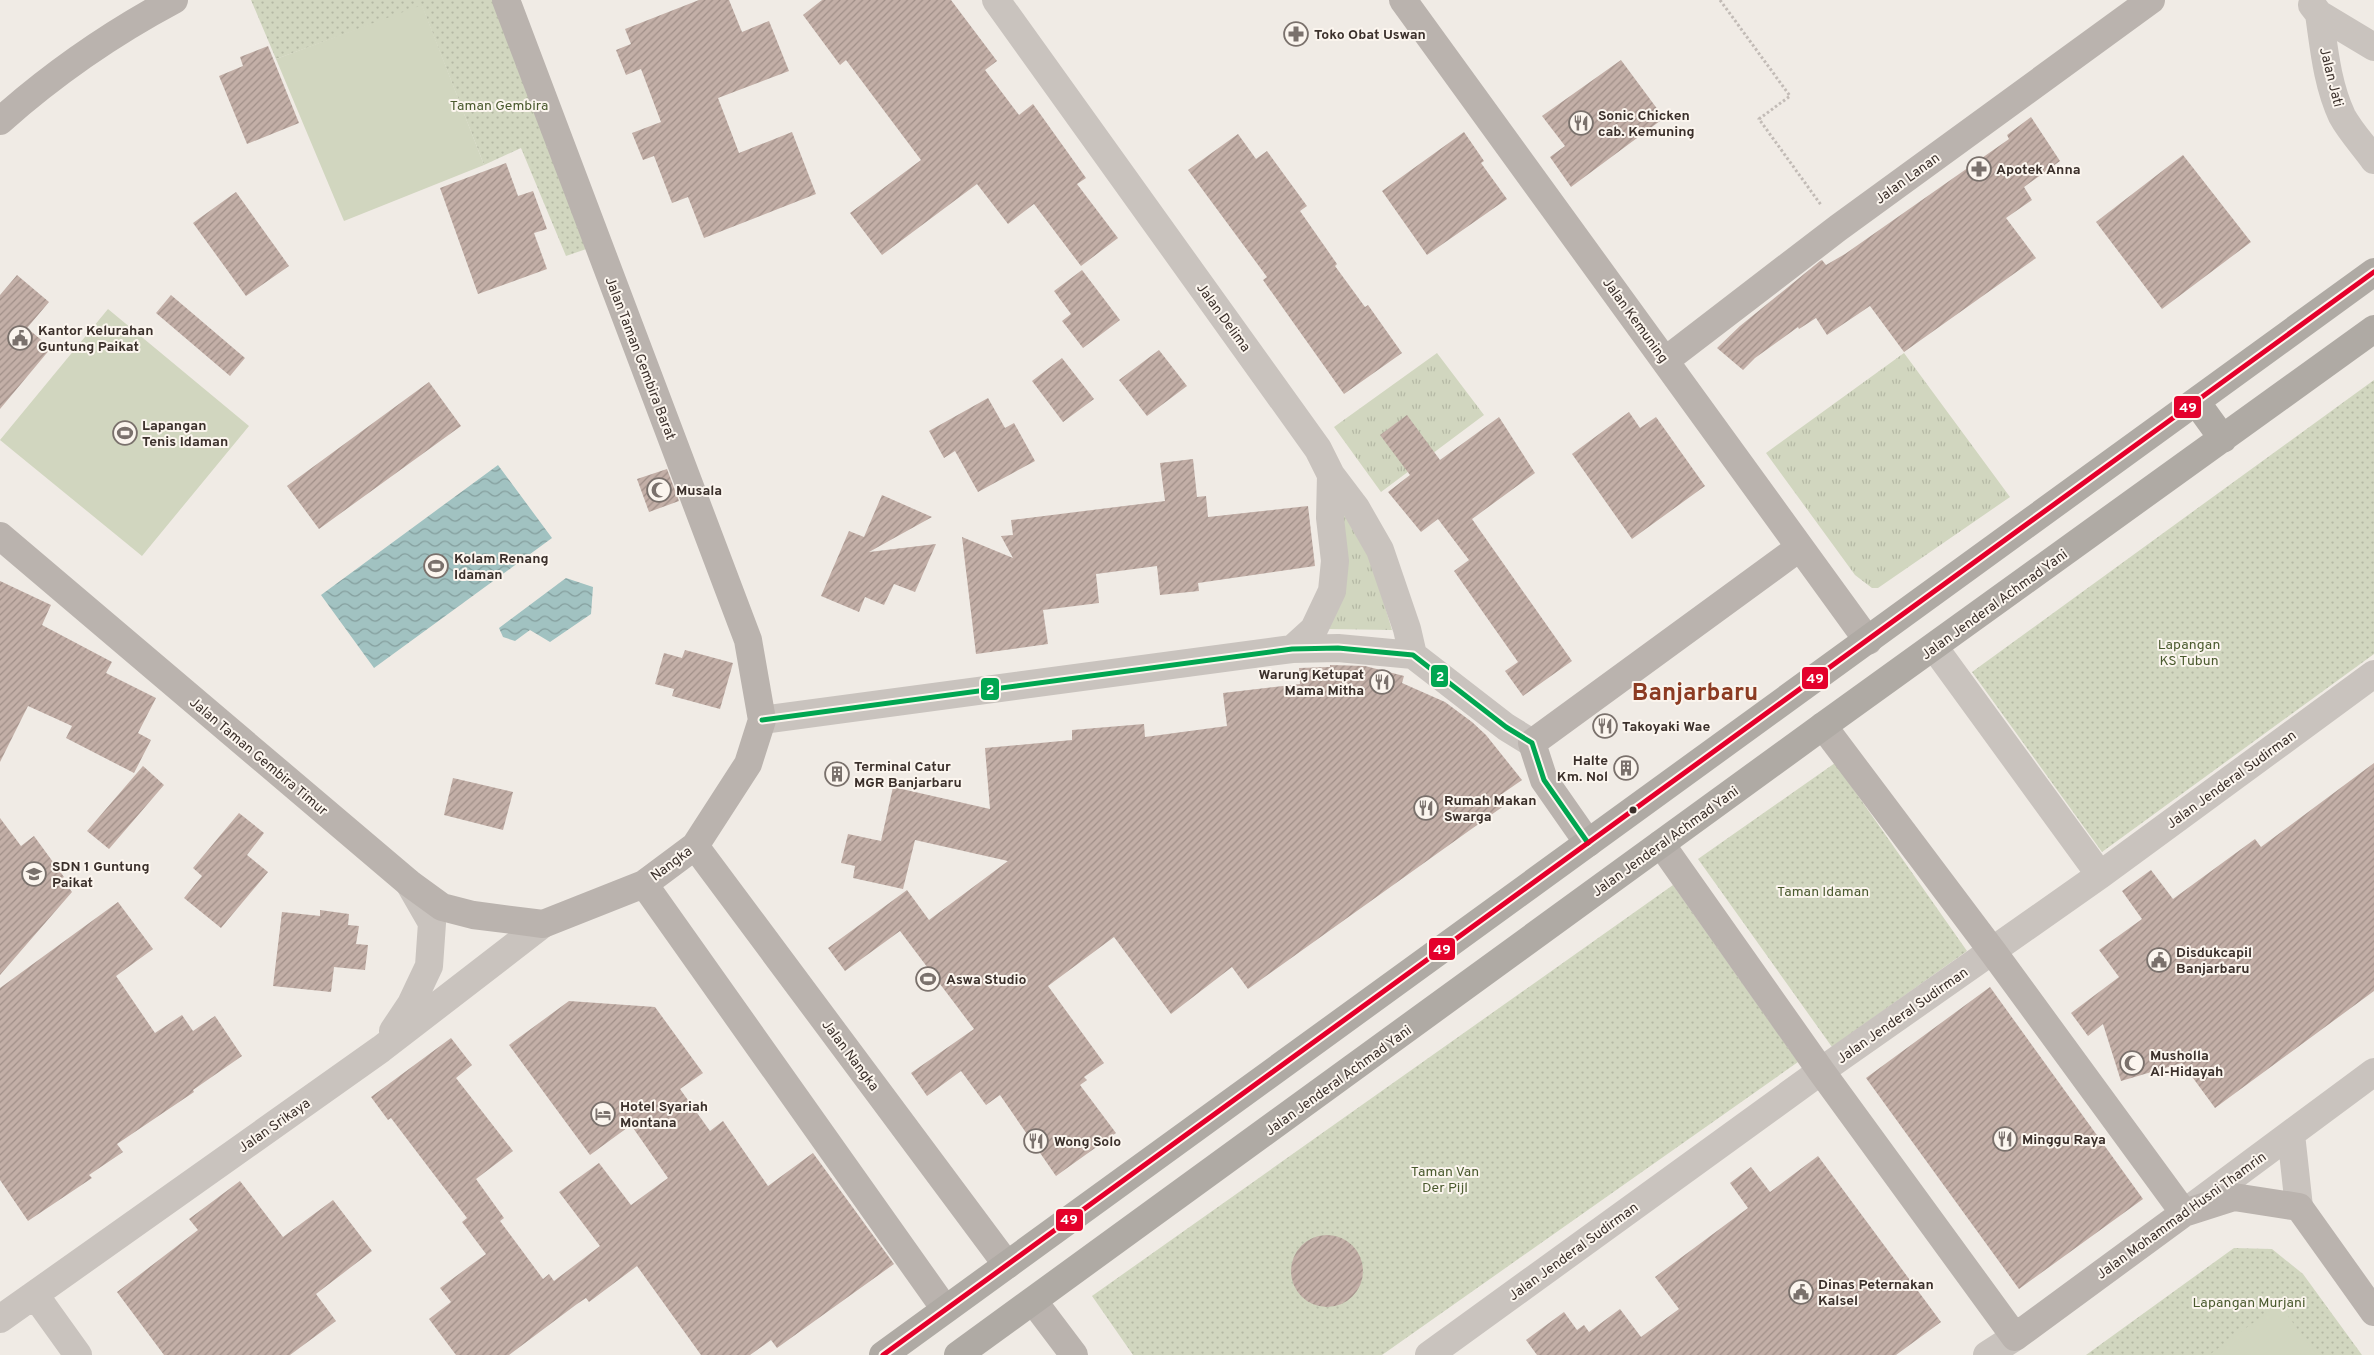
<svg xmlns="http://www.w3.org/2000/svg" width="2374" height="1355" font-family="Overpass,sans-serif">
  <defs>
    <pattern id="grass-tufts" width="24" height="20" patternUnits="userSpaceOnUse" patternTransform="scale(1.25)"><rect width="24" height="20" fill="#d1d6bf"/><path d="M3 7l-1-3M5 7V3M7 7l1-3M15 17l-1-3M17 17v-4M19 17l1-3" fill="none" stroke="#b4b8a4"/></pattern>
    <pattern id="park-dots" width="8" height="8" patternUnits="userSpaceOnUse" patternTransform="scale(1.25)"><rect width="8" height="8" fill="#d1d6bf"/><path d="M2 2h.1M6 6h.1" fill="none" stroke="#b4b8a4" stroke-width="1.8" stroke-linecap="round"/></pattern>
    <pattern id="water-waves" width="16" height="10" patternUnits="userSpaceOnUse" patternTransform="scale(1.25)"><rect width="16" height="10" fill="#a1c2c1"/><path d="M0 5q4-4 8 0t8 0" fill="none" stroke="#849e9d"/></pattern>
    <pattern id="building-hatch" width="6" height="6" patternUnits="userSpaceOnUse" patternTransform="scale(1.25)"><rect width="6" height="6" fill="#c3afa7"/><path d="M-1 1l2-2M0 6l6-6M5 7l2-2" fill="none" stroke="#a08f88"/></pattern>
  </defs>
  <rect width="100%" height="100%" fill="#f0ebe5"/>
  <!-- grass -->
  <path fill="url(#grass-tufts)" d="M1437 353 1484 415 1381 492 1334 427Z
    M1904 353 2010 497 1878 588H1872L1855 575 1766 453Z
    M1345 513 1367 547 1392 630 1327 629 1339 516Z"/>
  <!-- park -->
  <path fill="url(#park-dots)" d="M251 0H495L595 246 566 256 521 148 484 165 422 6 276 59Z
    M2374 380V654L2102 852 1972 672Z
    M1835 763 1967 951 1832 1047 1698 859Z
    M1673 885 1798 1062 1382 1355H1133L1092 1296Z
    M2234 1248 2272 1249 2303 1274 2362 1355H2086Z"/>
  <!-- pitch -->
  <path fill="#d1d6bf" d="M422 5 484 165 344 221 276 59Z
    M108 309 249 426 142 556 0 440Z
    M2279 1304 2317 1355H2209Z"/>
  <!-- water -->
  <path fill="url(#water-waves)" d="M498 465 552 538 374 668 321 595Z
    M566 578 593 587 591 614 550 642 530 630 515 641 503 637 499 628Z"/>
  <!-- building -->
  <path fill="url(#building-hatch)" d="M699 0H729L742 32 769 21 789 71 718 98 739 153 792 132 816 194 704 238 688 197 672 203 654 156 643 160 632 133 661 122 641 69 626 75 616 50 631 44 625 29Z
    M822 0H951L997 61 985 70 1019 115 1033 104 1086 178 1077 184 1118 238 1081 266 1034 204 1008 224 977 184 882 255 850 213 921 160 846 60 840 65 803 15Z
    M268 46 299 123 247 144 219 76 243 66 240 57Z
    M1621 60 1664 118 1571 187 1550 157 1565 146 1542 116Z
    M2031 117 2060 161 2024 187 2032 200 2006 218 2036 258 1904 352 1870 306 1827 335 1816 318 1799 329 1798 327 1755 358 1743 370 1717 348 1740 326 1820 261 1822 260 1826 265 1845 254 2009 139 2007 135Z
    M1464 132 1484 161 1481 163 1507 199 1427 255 1382 191Z
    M1238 134 1256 159 1267 151 1307 206 1300 211 1337 264 1335 266 1365 307 1368 305 1402 353 1344 394 1263 280 1267 277 1188 170Z
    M2183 155 2251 242 2162 309 2096 222Z
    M506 163 518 196 533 191 547 229 534 233 547 269 478 294 440 188Z
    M236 192 289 266 246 296 193 223Z
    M1082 270 1120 320 1083 348 1062 321 1071 314 1054 291Z
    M17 275 49 302 27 328 51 348 0 409V295Z
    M171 295 245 358 230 376 156 313Z
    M1159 350 1187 386 1147 416 1119 380Z
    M1062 358 1094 399 1063 422 1032 381Z
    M429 382 461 426 319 529 287 486Z
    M988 398 1005 428 1014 423 1035 461 978 492 955 451 944 458 929 431Z
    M1629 412 1640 428 1656 417 1705 486 1632 539 1572 454Z
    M1407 415 1440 460 1499 417 1535 473 1472 519 1572 661 1523 696 1505 671 1518 662 1454 571 1469 560 1438 519 1421 532 1388 492 1410 475 1380 435Z
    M1193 459 1197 497 1206 496 1208 517 1308 506 1315 566 1198 583 1199 591 1160 595 1157 566 1096 574 1099 603 1043 610 1048 644 976 654 962 537 1013 558 1001 536 1013 535 1011 520 1165 501 1160 463Z
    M667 469 679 501 649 512 637 479Z
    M882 495 932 517 869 552 936 544 915 592 894 584 884 605 865 597 859 612 821 596 849 531 864 537Z
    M0 581 51 605 42 625 112 662 106 673 156 698 138 733 151 740 134 773 66 738 72 726 28 706 0 762Z
    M685 650 733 663 720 709 672 696 674 689 655 684 664 653 682 658Z
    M1330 665 1365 666 1404 676 1402 683 1445 702 1472 722 1486 735 1522 780 1499 796 1505 805 1248 989 1232 967 1171 1014 1114 937 1048 986 1104 1063 1084 1077 1087 1080 1080 1085 1116 1133 1056 1176 1000 1095 986 1105 961 1071 927 1096 911 1073 974 1029 900 931 845 971 828 948 907 890 929 920 1008 861 915 840 903 889 853 878 855 866 841 863 848 834 881 841 893 787 990 809 985 748 1072 740V730L1144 724 1145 737 1227 726 1223 693 1300 684 1299 668 1330 667Z
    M2374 763V991L2215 1108 2182 1063 2121 1081 2103 1024 2088 1036 2071 1013 2119 977 2099 950 2142 919 2122 891 2151 870 2173 899 2255 839 2261 847Z
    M143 766 164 785 109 849 87 831Z
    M453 778 513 792 503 830 444 815Z
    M239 813 264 833 247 855 268 872 221 928 184 898 202 876 193 868Z
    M0 818 21 846 34 836 64 877 62 878 72 892 0 975Z
    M118 902 153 949 116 976 155 1033 182 1015 193 1031 215 1016 242 1056 193 1090 194 1092 117 1144 123 1152 89 1175 92 1178 28 1221 0 1180V988Z
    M320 910 349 914 348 925 359 926 356 944 368 945 365 970 334 967 331 992 273 986 282 912 320 916Z
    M1990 987 2143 1199 2019 1289 1866 1078Z
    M569 1001 655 1007 703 1073 680 1089 710 1131 723 1121 768 1186 813 1153 894 1264 777 1348 771 1340 750 1355H701L637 1266 589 1302 586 1298 577 1304 509 1355H456L429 1319 451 1302 440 1288 486 1254 462 1222 467 1218 391 1118 388 1120 371 1097 451 1038 472 1065 456 1078 513 1151 476 1179 504 1218 500 1221 543 1279 549 1274 554 1281 600 1246 559 1192 599 1163 631 1205 668 1178 631 1125 590 1155 509 1045Z
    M1818 1156 1941 1322 1896 1355H1537L1526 1340 1564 1312 1577 1330 1584 1325 1589 1332 1620 1309 1641 1337 1679 1309 1655 1277 1748 1208 1730 1183 1751 1167 1770 1192Z
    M240 1181 283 1237 333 1200 372 1251 316 1294 336 1321 290 1355H164L117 1292 198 1230 189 1219Z
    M1291 1271a36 36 0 1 1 72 0a36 36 0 1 1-72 0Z"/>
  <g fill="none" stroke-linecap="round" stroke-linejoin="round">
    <!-- path -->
    <path stroke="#c2bbb6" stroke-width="3" stroke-dasharray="2.5 2.5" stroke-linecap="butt" d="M1720 0 1790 96 1759 119 1821 205"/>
    <!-- street -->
    <path stroke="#c9c3be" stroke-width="28" d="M996 0 1318 449 1331 475 1356 508 1380 550 1407 629 1413 655
      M2312 5 2319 14 2374 47
      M2319 14C2324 48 2327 84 2342 116 2350 131 2364 146 2374 160
      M1934 647 2100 875
      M1292 649 1314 629 1332 591 1335 561 1330 518 1331 475
      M762 720 1292 649 1338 648 1413 655 1506 727 1532 743
      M393 1031 411 1004 429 966 432 923 409 883
      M2291 1134 2299 1207
      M2188 1210 2374 1072
      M35 1295 78 1355
      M0 1319 381 1049 543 924
      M1429 1355 1821 1071 2100 875 2374 674
      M1987 1355 2015 1337"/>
    <!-- secondary -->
    <path stroke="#bab3ae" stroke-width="28" d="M1403 0 1868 641
      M0 121C53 74 112 33 174 0
      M1666 360 1838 228 2151 0
      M0 536 409 883 442 907 473 915 543 924 644 884 695 846 748 764 762 720 748 640 506 0
      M1823 726 1993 952 2184 1213
      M1588 843 1544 780 1532 743 1799 548
      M1661 844 1821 1071 2015 1337
      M695 846 1007 1265
      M644 884 945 1309
      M1034 1302 1074 1355
      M2015 1337 2184 1213 2234 1197 2299 1207 2374 1312"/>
    <!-- highway -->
    <path stroke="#afaaa4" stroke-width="28" d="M2197 403 2223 439
      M883 1355 2374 272
      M958 1355 1823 726 2374 329"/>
    <!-- bus-1 casing -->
    <g stroke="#fbf5ee" stroke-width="9">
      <path id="bus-1" d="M762 720 1292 649 1338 648 1413 655 1506 727 1532 743 1544 780 1588 843"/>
    </g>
    <!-- bus-2 casing -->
    <g stroke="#fbf5ee" stroke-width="9">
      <path id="bus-2" d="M883 1355 2374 272"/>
    </g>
    <!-- bus-1 -->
    <use href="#bus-1" stroke="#00a651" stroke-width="5"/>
    <!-- bus-2 -->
    <use href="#bus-2" stroke="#e4002b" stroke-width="5"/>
  </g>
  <!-- icons -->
  <defs>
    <g id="pharmacy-ring" transform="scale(1.25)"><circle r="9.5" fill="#fbf5ee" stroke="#7a716c" stroke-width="1.5"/><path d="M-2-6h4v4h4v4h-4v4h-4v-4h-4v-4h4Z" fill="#7a716c"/></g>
    <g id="restaurant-ring" transform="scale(1.25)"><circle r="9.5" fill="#fbf5ee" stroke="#7a716c" stroke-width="1.5"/><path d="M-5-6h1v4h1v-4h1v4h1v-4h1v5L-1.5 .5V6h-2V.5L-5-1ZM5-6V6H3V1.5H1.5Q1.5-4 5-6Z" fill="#7a716c"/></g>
    <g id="civic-ring" transform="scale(1.25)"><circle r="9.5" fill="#fbf5ee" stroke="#7a716c" stroke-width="1.5"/><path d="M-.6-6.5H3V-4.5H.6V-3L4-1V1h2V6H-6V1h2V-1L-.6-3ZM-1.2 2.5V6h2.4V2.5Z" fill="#7a716c"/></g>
    <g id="stadium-ring" transform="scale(1.25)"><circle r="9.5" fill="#fbf5ee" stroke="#7a716c" stroke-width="1.5"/><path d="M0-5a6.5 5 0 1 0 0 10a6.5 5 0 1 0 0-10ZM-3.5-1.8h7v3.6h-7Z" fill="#7a716c"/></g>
    <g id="mosque-ring" transform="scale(1.25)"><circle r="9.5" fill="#fbf5ee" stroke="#7a716c" stroke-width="1.5"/><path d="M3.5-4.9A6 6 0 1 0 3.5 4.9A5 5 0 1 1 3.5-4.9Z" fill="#7a716c"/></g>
    <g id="building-ring" transform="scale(1.25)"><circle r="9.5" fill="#fbf5ee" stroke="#7a716c" stroke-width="1.5"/><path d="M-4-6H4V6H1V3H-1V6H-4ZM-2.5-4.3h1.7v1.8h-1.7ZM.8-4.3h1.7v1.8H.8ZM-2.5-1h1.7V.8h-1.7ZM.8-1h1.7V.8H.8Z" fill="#7a716c"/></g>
    <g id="school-ring" transform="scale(1.25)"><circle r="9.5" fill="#fbf5ee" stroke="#7a716c" stroke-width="1.5"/><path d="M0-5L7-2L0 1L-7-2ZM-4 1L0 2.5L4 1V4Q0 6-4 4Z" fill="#7a716c"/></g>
    <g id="hotel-ring" transform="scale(1.25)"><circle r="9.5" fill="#fbf5ee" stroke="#7a716c" stroke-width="1.5"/><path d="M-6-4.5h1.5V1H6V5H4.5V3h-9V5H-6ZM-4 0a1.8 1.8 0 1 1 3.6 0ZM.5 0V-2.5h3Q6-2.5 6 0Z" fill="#7a716c"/></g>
  </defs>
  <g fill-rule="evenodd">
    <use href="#pharmacy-ring" x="1296" y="34"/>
    <use href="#restaurant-ring" x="1581" y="123"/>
    <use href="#pharmacy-ring" x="1979" y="169"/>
    <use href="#civic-ring" x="20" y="338"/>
    <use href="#stadium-ring" x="125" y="433"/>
    <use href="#mosque-ring" x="659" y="490"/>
    <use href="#stadium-ring" x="436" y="566"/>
    <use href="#restaurant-ring" x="1382" y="682"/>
    <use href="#restaurant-ring" x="1605" y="726"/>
    <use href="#building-ring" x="1626" y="768"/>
    <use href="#building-ring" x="837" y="774"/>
    <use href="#restaurant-ring" x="1426" y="808"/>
    <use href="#school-ring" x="34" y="874"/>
    <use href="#civic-ring" x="2159" y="960"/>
    <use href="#stadium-ring" x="928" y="979"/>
    <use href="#mosque-ring" x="2132" y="1063"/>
    <use href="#hotel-ring" x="603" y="1114"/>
    <use href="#restaurant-ring" x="2005" y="1139"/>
    <use href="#restaurant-ring" x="1036" y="1141"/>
    <use href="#civic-ring" x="1801" y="1292"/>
  </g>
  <!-- markers -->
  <circle fill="#3b302b" stroke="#fbf5ee" stroke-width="2" cx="1633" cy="810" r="4.5"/>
  <g text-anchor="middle" stroke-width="4" stroke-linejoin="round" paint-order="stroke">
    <!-- poi labels -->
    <g font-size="14" font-weight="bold" fill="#3b302b" stroke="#fbf5ee" text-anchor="start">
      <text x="1314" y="39">Toko Obat Uswan</text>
      <text x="1598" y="120">Sonic Chicken<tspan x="1598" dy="16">cab. Kemuning</tspan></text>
      <text x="1996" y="174">Apotek Anna</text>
      <text x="38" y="335">Kantor Kelurahan<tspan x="38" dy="16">Guntung Paikat</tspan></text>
      <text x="142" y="430">Lapangan<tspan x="142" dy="16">Tenis Idaman</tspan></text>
      <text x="676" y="495">Musala</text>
      <text x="454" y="563">Kolam Renang<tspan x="454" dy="16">Idaman</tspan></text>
      <text x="1364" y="679" text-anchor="end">Warung Ketupat<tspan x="1364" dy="16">Mama Mitha</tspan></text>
      <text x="1622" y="731">Takoyaki Wae</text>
      <text x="1608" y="765" text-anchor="end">Halte<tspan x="1608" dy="16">Km. Nol</tspan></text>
      <text x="854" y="771">Terminal Catur<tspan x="854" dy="16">MGR Banjarbaru</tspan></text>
      <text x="1444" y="805">Rumah Makan<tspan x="1444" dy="16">Swarga</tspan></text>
      <text x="52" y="871">SDN 1 Guntung<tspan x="52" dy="16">Paikat</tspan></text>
      <text x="2176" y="957">Disdukcapil<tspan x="2176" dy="16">Banjarbaru</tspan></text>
      <text x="946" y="984">Aswa Studio</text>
      <text x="2150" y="1060">Musholla<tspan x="2150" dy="16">Al-Hidayah</tspan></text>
      <text x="620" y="1111">Hotel Syariah<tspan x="620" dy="16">Montana</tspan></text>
      <text x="2022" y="1144">Minggu Raya</text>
      <text x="1054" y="1146">Wong Solo</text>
      <text x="1818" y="1289">Dinas Peternakan<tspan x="1818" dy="16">Kalsel</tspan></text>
    </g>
    <!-- street labels -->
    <g font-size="14" fill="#3b302b" stroke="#fbf5ee">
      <text transform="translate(2332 77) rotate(76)" y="5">Jalan Jati</text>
      <text transform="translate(1907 178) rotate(-36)" y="5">Jalan Lanan</text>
      <text transform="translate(1224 317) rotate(54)" y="5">Jalan Delima</text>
      <text transform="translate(1636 320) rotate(54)" y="5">Jalan Kemuning</text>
      <text transform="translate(641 358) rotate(69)" y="5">Jalan Taman Gembira Barat</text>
      <text transform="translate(1994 604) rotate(-36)" y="5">Jalan Jenderal Achmad Yani</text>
      <text transform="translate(259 756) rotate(40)" y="5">Jalan Taman Gembira Timur</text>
      <text transform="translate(2231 779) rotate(-36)" y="5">Jalan Jenderal Sudirman</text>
      <text transform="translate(1665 841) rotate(-36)" y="5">Jalan Jenderal Achmad Yani</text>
      <text transform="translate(671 863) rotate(-37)" y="5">Nangka</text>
      <text transform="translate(1902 1015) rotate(-35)" y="5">Jalan Jenderal Sudirman</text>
      <text transform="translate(851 1055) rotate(53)" y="5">Jalan Nangka</text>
      <text transform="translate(1338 1080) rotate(-36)" y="5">Jalan Jenderal Achmad Yani</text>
      <text transform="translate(274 1125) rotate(-35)" y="5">Jalan Srikaya</text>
      <text transform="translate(2181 1215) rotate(-36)" y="5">Jalan Mohammad Husni Thamrin</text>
      <text transform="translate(1573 1251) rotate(-36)" y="5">Jalan Jenderal Sudirman</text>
    </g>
    <!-- park labels -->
    <g font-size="14" fill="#4a5a2e" stroke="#fbf5ee">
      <text x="499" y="110">Taman Gembira</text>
      <text x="2189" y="649">Lapangan<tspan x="2189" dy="16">KS Tubun</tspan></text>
      <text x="1823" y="896">Taman Idaman</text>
      <text x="1445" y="1176">Taman Van<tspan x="1445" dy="16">Der Pijl</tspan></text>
      <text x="2249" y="1307">Lapangan Murjani</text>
    </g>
    <!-- town labels -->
    <g font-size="24" font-weight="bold" fill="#8c3b22" stroke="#fbf5ee">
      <text x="1695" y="700">Banjarbaru</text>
    </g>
  </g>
  <g stroke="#fbf5ee" stroke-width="2">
    <rect x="2173" y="395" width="29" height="24" rx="5" fill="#e4002b"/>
    <rect x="1430" y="664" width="19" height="24" rx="5" fill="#00a651"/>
    <rect x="1801" y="666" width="28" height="24" rx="5" fill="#e4002b"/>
    <rect x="980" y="677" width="20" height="24" rx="5" fill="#00a651"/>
    <rect x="1428" y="937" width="28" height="24" rx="5" fill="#e4002b"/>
    <rect x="1055" y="1208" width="29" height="24" rx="5" fill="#e4002b"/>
  </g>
  <g font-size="14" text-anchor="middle" font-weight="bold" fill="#fff">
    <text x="2188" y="412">49</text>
    <text x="1440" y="681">2</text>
    <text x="1815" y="683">49</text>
    <text x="990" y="694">2</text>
    <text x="1442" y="954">49</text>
    <text x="1069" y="1224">49</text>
  </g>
</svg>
